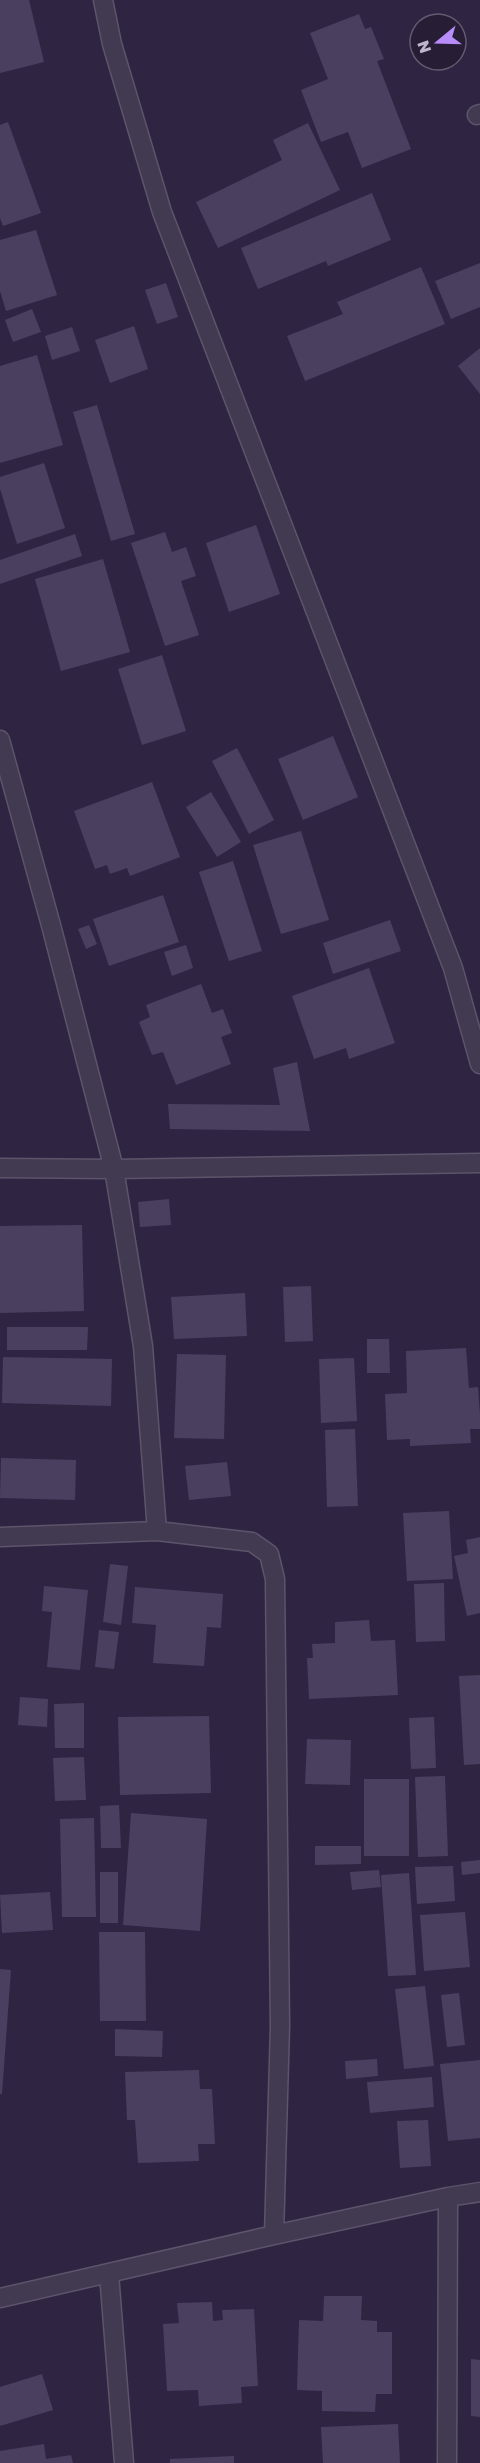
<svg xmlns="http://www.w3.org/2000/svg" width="480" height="2463" font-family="'Golos Text',sans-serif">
  <rect width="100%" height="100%" fill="#2f2542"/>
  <!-- building -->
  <path fill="#4b3f5f" d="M0 0H29L44 62 0 73Z
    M359 14 365 29 371 27 384 59 377 61 411 149 362 168 348 132 321 142 301 90 328 79 310 33Z
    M8 122 41 213 3 226 0 218V125Z
    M308 123 340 190 218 248 196 202 282 160 273 140Z
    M372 193 391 240 328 266 326 261 258 289 241 248Z
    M36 230 57 295 6 311 0 291V240Z
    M480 263V307L451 319 435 281Z
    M421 267 445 324 305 381 287 336 343 314 337 302Z
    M166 283 178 317 157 324 145 290Z
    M32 309 41 332 13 342 5 320Z
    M134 326 148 369 110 383 95 340Z
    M72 327 80 351 52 360 45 336Z
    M480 348V394L458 366Z
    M37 355 63 445 0 463V366Z
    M97 405 135 534 111 541 73 412Z
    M44 463 65 528 17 544 0 489V477Z
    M256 525 280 594 229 612 206 543Z
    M165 532 172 552 186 547 196 576 181 581 199 635 165 646 131 543Z
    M75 534 82 556 0 584V560Z
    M103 559 130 652 61 671 35 579Z
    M162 655 186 731 142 745 118 669Z
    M333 736 358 797 303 820 278 759Z
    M237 748 274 820 249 834 212 761Z
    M152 782 180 857 130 876 127 868 110 874 107 865 95 869 74 811Z
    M211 792 241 842 217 857 186 807Z
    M301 831 329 920 281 934 253 845Z
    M233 861 262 951 229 961 199 872Z
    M163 895 179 942 109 966 93 919Z
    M390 920 401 951 333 974 323 943Z
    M89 925 97 944 86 949 78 929Z
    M186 945 193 968 172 976 164 952Z
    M369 968 395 1043 349 1059 346 1048 314 1059 292 996Z
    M201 984 212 1013 223 1009 232 1033 221 1037 231 1064 176 1085 163 1052 152 1055 139 1022 150 1017 146 1005Z
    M297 1062 310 1131 170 1129 168 1104 280 1105 273 1068Z
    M169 1199 171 1225 140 1227 138 1202Z
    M82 1225 84 1311 0 1313V1226Z
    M311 1286 313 1341 285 1342 283 1287Z
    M245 1293 247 1336 174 1339 171 1297Z
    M7 1327H88L87 1350H7Z
    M367 1339H389L390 1373H367Z
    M466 1348 469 1388 478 1387 480 1415V1429H470L471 1443 410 1446V1439L387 1440 385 1394 407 1393 406 1351Z
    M177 1354 226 1355 224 1439 174 1438Z
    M3 1357 112 1359 111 1406 2 1403Z
    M354 1358 357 1421 321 1423 319 1359Z
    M355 1429 358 1506 327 1507 325 1430Z
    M1 1458 76 1460 75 1500 0 1498Z
    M227 1462 231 1496 189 1500 185 1466Z
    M449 1511 453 1579 407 1581 403 1513Z
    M480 1537V1613L467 1616 454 1556 468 1553 466 1540Z
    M110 1564 128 1566 121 1625 103 1622Z
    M444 1583 445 1641 416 1642 414 1584Z
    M44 1586 88 1590 80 1670 47 1667 52 1612 42 1611Z
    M135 1587 223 1594 221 1628 207 1627 204 1666 153 1663 156 1625 132 1623Z
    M369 1620 371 1641 395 1640 398 1695 309 1699 307 1658H313L312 1644 335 1643V1622Z
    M99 1630 119 1632 114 1669 95 1667Z
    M480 1675V1764L464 1765 459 1676Z
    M20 1697 48 1699 47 1727 18 1725Z
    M84 1703V1748H55L54 1704Z
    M209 1716 211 1793 120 1795 118 1717Z
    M434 1717 436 1768 411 1769 409 1718Z
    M307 1739 351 1740 350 1785 305 1784Z
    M84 1757 86 1800 55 1801 53 1758Z
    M445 1776 448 1856 418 1857 415 1777Z
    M364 1779H409V1856H364Z
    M119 1805 121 1848H101L100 1806Z
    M131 1813 207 1819 200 1931 123 1925Z
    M94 1818 96 1917H62L60 1819Z
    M315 1846H361V1864L315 1865Z
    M480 1860V1873L462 1875 461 1862Z
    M453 1866 455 1901 417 1904 415 1867Z
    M379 1870 381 1887 352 1890 350 1872Z
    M100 1872H118V1923H100Z
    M409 1873 416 1975 388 1976 381 1875Z
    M50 1892 53 1930 2 1933 0 1895Z
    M465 1912 470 1967 424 1971 420 1915Z
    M99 1932H145L146 2021H100Z
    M0 1969 11 1970 2 2094H0Z
    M425 1986 434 2066 404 2069 395 1989Z
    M459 1993 465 2045 447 2047 441 1995Z
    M115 2029 163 2031 162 2057 115 2056Z
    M377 2059 378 2076 346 2079 345 2061Z
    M480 2060V2138L448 2141 440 2064Z
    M199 2070 200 2089H212L215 2144H198L199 2161 138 2163 135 2120H127L125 2072Z
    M432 2077 434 2107 370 2113 367 2082Z
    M428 2120 431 2166 400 2168 397 2121Z
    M324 2296H362L361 2320 377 2321V2332H392V2394H376L375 2412 322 2411V2391L297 2390 299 2320 323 2321Z
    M212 2302 213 2321 223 2320 222 2310 254 2309 258 2386 241 2387 242 2403 199 2406 198 2390 167 2391 163 2324 179 2323 177 2303Z
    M471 2359 480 2360V2417L471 2416Z
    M42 2374 53 2410 0 2426V2387Z
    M398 2424 400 2463H323L321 2427Z
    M44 2444 46 2459 71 2455 73 2463H0V2451Z
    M234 2456V2463H170V2459Z"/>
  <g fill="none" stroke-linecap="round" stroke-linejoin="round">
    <!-- minor casing -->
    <g stroke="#5d546b" stroke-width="21">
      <path id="minor" d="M103 0 112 44 162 212 453 968 480 1064
        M477 115 480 114
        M0 740 52 929 114 1169 143 1346 157 1531
        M0 1168 114 1169 480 1163
        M0 1537 157 1531 252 1542 269 1554 275 1579 280 2026 274 2235
        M109 2274 124 2463
        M0 2298 274 2235 448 2197 480 2192
        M447 2463 448 2197"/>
    </g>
    <!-- minor -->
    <use href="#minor" stroke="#423a51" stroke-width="18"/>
  </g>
  <!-- north arrow -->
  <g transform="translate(438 42) rotate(251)"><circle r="28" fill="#271e36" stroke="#645b72" stroke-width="1.5"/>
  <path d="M0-4.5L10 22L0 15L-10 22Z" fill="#b88dfa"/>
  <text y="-9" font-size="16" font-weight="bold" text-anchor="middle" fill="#bfb6cb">N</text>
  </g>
</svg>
